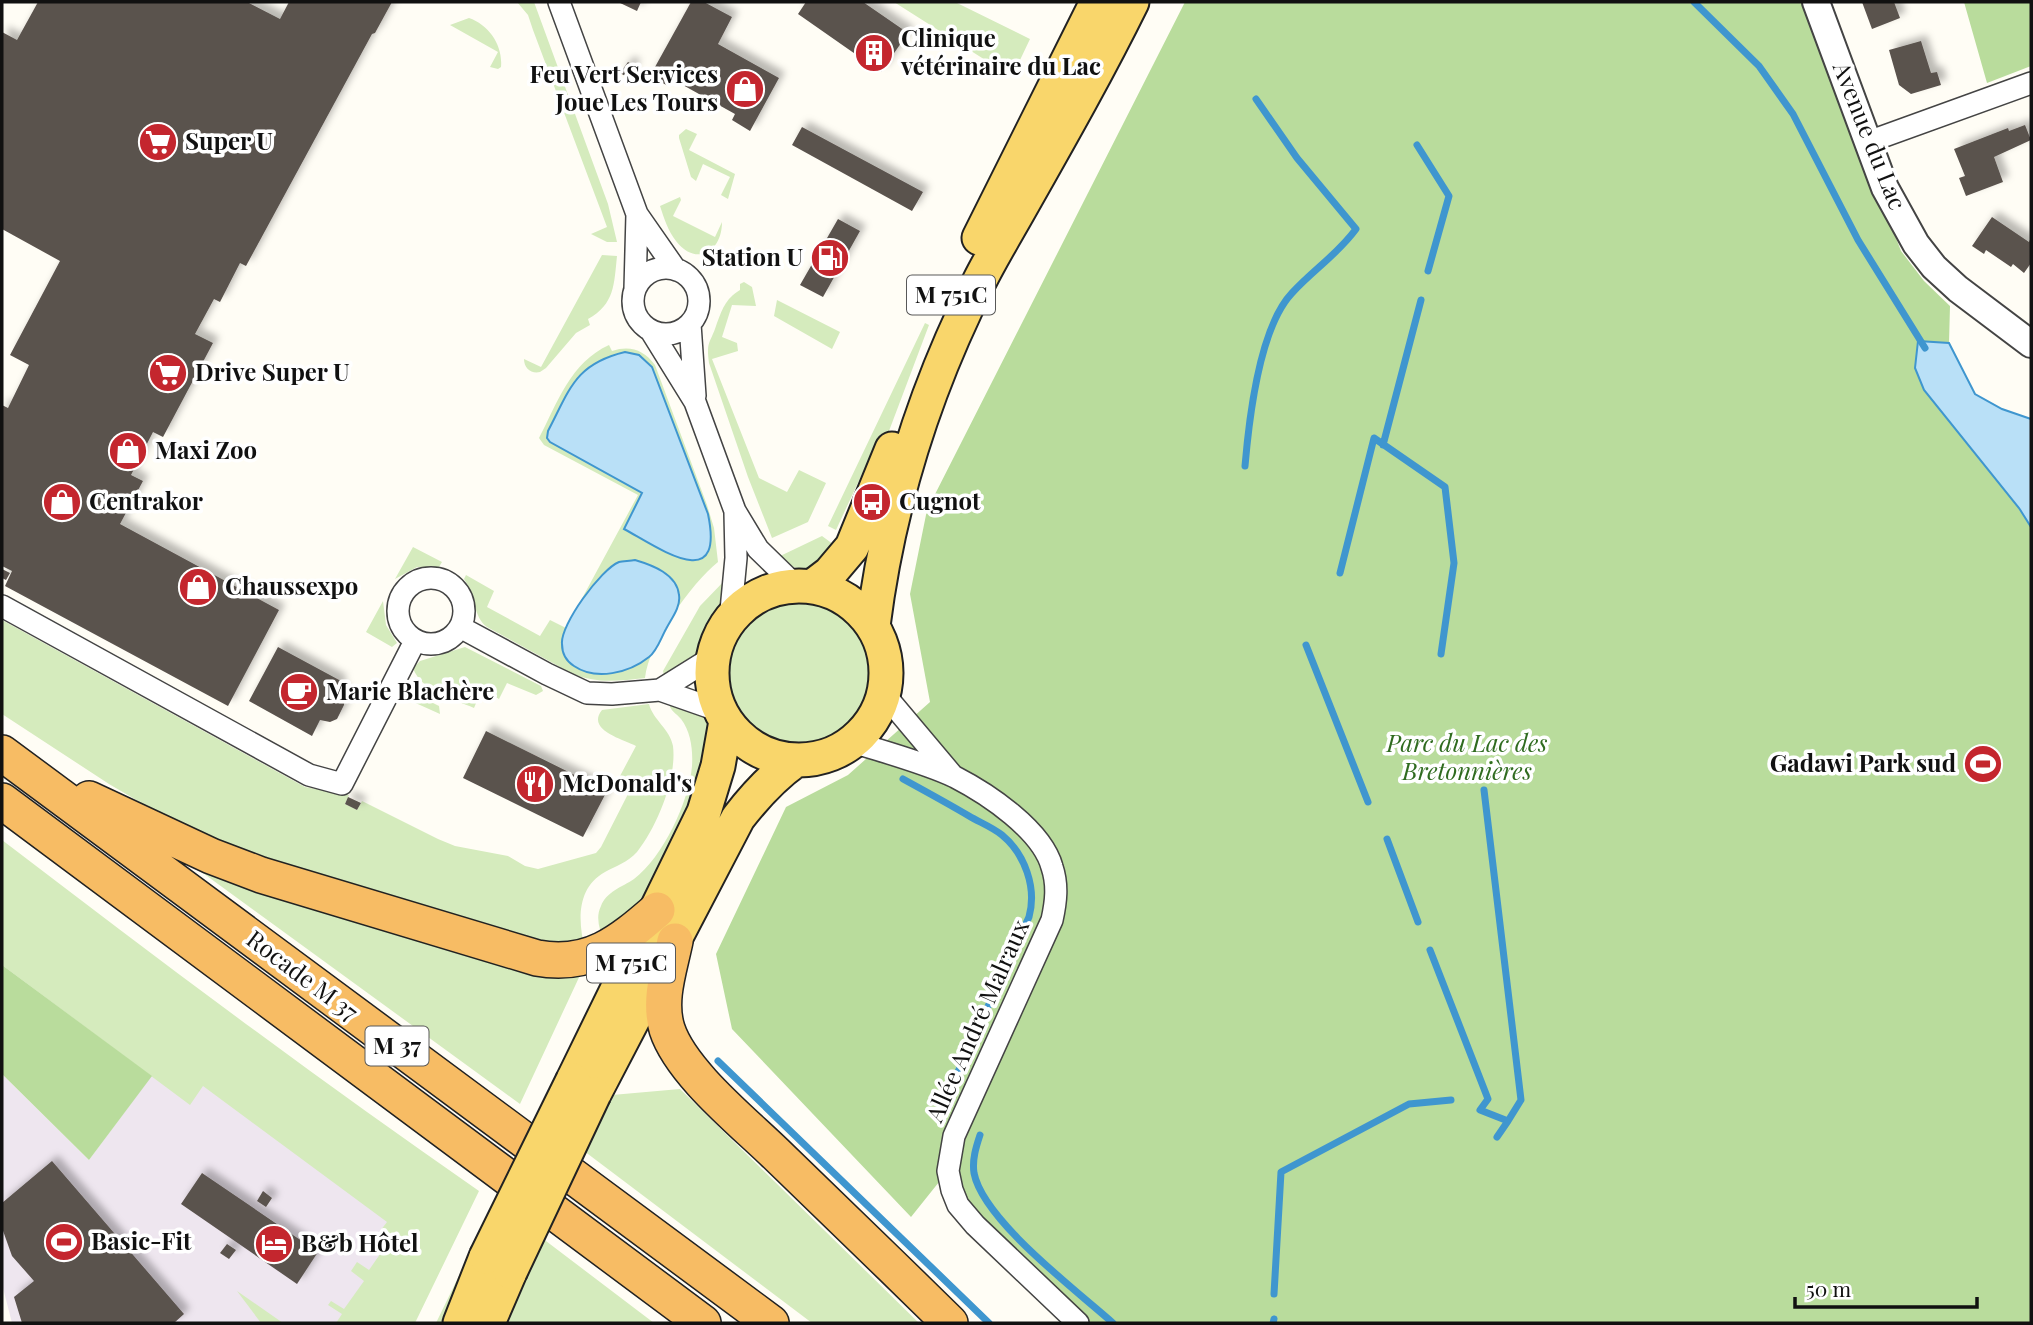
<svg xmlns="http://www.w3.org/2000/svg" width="2033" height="1325" font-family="'Playfair Display',serif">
  <defs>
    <filter id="shadow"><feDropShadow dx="6" dy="-6" stdDeviation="3.5" flood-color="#0004"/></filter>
  </defs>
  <rect width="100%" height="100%" fill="#fffdf5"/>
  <!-- industrial -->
  <path fill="#eee6ef" d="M183 1033 430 1215 390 1323H12L2 1284V1074L89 1160Z"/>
  <!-- green -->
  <path fill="#d5ebbd" d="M517 2H534L608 204 617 242H607L591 234 607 227 533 30 528 15Z
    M894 2H955L1030 39 1012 77Z
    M469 18C489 25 503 45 501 67L498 69 490 67 498 52 450 25Z
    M686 129 697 134 689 150 735 174 728 199 721 195 730 177 703 164 696 181 691 177 679 138V135Z
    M680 197 681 200 673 216 715 237 722 222C722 252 696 267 676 241 668 231 664 218 660 206Z
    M602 255 617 256C614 284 615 304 588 319L590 325 576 333 546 368 540 372C531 374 524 368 524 359L541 367Z
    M744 282 752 287 756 306 732 305 722 337 737 343 738 351 712 359 759 478 787 492 799 470 826 483 808 522 772 538 748 477 709 363C706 341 710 344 716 326 722 310 725 299 740 290V284Z
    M777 300 840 332 832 349 774 316Z
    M925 323 929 325 872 476 862 474 836 530 828 526Z
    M609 345 612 351C630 345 644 350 655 365L707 505 714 528 718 562C691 584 649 642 645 678 618 681 596 684 571 673L487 627C473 617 476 596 464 579L466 575 494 591 487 607 540 636 550 620 566 628 638 495 544 445 539 438C558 402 570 363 609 345Z
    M822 536 841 550 812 570 792 567 776 558Z
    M413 547 442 562 439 567H417L395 579Z
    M728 577 722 605 708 625 695 660 675 673 664 675 663 671 700 606Z
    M728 673a73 73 0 1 1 146 0a73 73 0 1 1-146 0Z
    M383 601 386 625 397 643 392 647 366 632Z
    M2 620 305 787 349 795 345 804 357 810 362 801 438 839 455 846 508 856 525 866 538 869 596 853 601 847 627 796V784L620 776 636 746C622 739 586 730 602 710L649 704C653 720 670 729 673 746 677 778 657 827 637 852 628 862 616 866 605 872 576 888 578 922 585 949L567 955 282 869 179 825 109 784 2 714Z
    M465 647 541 686 543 691 536 695 507 683 499 699 482 689 474 708C454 699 421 691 413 668L420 661Z
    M409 691 439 706 440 714 400 696Z
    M669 703 702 714 710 727V765L637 914 604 942C600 930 595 918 601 906 606 892 622 887 634 879 663 857 689 802 692 766 693 750 691 732 681 719 676 713 670 711 669 703Z
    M2 840C159 960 317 1079 479 1191L415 1323H336L342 1314 328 1305 331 1301 344 1309 364 1281 351 1271 357 1262 369 1270 385 1247 374 1239 387 1222 203 1086 190 1105 2 965Z
    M181 857 582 971 520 1104Z
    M680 1089 919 1323H812L584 1151 612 1095Z
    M542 1238 654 1323H498Z
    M471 1251 448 1323H436Z
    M237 1291 283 1323H261Z"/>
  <!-- forest -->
  <path fill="#b9dc9c" d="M1185 2H1806L1901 251 1924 281 1950 306 1949 343 1918 341 1915 368 1924 390 2019 508 2031 527V1323H1078L975 1225 947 1172 911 1217 732 1029 716 954 786 807 848 775 930 702 910 594 927 510Z
    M1964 2H2031V66L1987 83Z
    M2 965 152 1076 89 1160 2 1074Z"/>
  <!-- water -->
  <path fill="#b9e0f7" stroke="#3f96cf" stroke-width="2" d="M1918 341 1949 343 1975 394 2002 409 2031 419V527L2019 508 1924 390 1915 368Z
    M625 352 639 355 652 367 708 514C725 596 659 548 624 529L642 493 550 442 547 438 548 431C570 389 575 364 625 352Z
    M635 560C652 565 677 574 679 595 681 607 671 619 666 629 661 638 657 651 649 657 629 673 596 681 574 666 566 661 562 654 562 644 560 625 601 569 619 562 623 561 630 561 635 560Z"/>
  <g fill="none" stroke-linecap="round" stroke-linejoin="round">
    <!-- stream -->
    <path stroke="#3f96cf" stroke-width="7" d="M1694 2 1759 66 1793 114 1858 240 1925 348
      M1417 145 1449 196 1428 271
      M1383 445 1421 300
      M1245 466C1249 419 1259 328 1292 293 1313 270 1338 254 1356 229L1297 158 1256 99
      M1340 573 1374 438 1445 487 1454 563 1441 654
      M1306 645 1368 802
      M903 779C925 791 947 803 969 816 979 822 992 827 1002 835 1025 854 1037 888 1029 917L952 1085
      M1484 790 1521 1100 1508 1121
      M1387 839 1418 922
      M1430 950 1488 1099 1480 1110 1508 1121 1497 1137
      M718 1061 989 1323
      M980 1135C976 1147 972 1160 974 1173 983 1220 1076 1290 1113 1323
      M1274 1294 1281 1172 1409 1104 1451 1100
      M1273 1323 1274 1319"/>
  </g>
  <!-- building -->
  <path fill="#5a524d" filter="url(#shadow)" d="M38 2H247L280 19 289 2H392L375 33 372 34 246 266 240 263 220 302 214 299 195 334 213 343 163 437 153 432 131 475 143 481 120 524 279 610 228 706 5 586 12 571 2 566V405L8 408 29 365 10 355 60 261 2 229V32L17 40Z
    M618 2H641L637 11Z
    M691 2H704L732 17 718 44 779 78 750 131 732 120 735 114 672 79 668 86 650 76Z
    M806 2H863L908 33 881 72 798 14Z
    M1862 2H1894L1900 18 1872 29Z
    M1921 41 1931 73 1937 72 1941 85 1911 94 1899 85 1889 50Z
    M628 62 635 66 627 77 620 73Z
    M2025 125 2031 140 1994 157 2003 182 1966 196 1959 178 1965 176 1954 149 2008 128 2009 131Z
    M802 127 923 192 912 211 792 145Z
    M1992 217 2029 242 2031 237V263L2024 273 2013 264 2011 267 1986 250 1984 254 1972 246Z
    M838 219 860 231 823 297 800 285Z
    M2 569 10 573 6 580 2 578Z
    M278 647 341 681 338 687 345 693 344 705 337 719 330 722 320 720 312 736 249 701Z
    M486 731 607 791 583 837 463 778Z
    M1975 754 1992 767 1985 776 1968 762Z
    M348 797 361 803 357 810 345 804Z
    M52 1161 184 1314 174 1323H22L14 1297 34 1281 12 1256 2 1228V1203Z
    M202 1173 318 1252 297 1284 181 1204Z
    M263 1191 272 1198 266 1207 257 1201Z
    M227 1244 236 1250 229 1259 220 1253Z"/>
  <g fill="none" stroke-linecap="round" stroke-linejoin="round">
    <!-- minor casing -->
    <g stroke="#444" stroke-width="24">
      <path id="minor" d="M559 2 637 214
        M1868 142 2031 83
        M633 301a33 33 0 1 1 66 0a33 33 0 1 1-66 0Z
        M635 289 637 214 676 270
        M690 324 695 396
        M651 331 695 402 735 511 758 549 796 586
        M398 611a33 33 0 1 1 66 0a33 33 0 1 1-66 0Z
        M2 606 309 775 342 784 415 641
        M730 621 736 558 735 513
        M460 627 547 674 587 693 612 694 660 690 713 657
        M660 690 720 711
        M884 694 953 776
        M853 742C884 752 926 763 955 777 988 794 1042 830 1052 867 1058 885 1056 902 1052 920L954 1136 948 1171 952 1190 958 1205 975 1225 1078 1323"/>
    </g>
    <!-- tertiary casing -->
    <g stroke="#444" stroke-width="30">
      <path id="tertiary" d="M1816 2 1885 188 1916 244 1934 267 1958 289 2031 344"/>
    </g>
    <!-- primary casing -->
    <g stroke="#222" stroke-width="37">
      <path id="primary" d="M979 238 1097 2
        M712 673a87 87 0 1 1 174 0a87 87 0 1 1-174 0Z
        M813 586 830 573 852 547 892 449
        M873 626C888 507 925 389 979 282 991 258 1005 235 1018 212 1057 143 1097 73 1132 2
        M573 1080 704 812 718 766 726 721
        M594 1094 738 818C755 796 772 777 796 760
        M460 1323 486 1257
        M488 1323 510 1272"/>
    </g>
    <!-- trunk casing -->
    <g stroke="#222" stroke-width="38">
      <path id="trunk" d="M2 753 771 1323
        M89 799 211 856 261 875 537 958C589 968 620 942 657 910
        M2 801 703 1323
        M675 941C669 970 658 1000 667 1029 681 1072 742 1121 775 1153 833 1209 892 1266 950 1323"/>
    </g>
    <!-- minor -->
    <use href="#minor" stroke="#fff" stroke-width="21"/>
    <!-- tertiary -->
    <use href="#tertiary" stroke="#fff" stroke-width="26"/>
    <!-- primary -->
    <use href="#primary" stroke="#f9d66b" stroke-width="33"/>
    <!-- trunk -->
    <use href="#trunk" stroke="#f7bc64" stroke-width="35"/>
    <!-- primary-bridge casing -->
    <g stroke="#222" stroke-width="37" stroke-linecap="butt">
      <path id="primary-bridge" d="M486 1257 573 1080
        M510 1272 594 1094"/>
    </g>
    <!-- primary-bridge -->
    <use href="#primary-bridge" stroke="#f9d66b" stroke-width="33"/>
  </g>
  <!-- icons -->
  <defs>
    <g id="building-disc" transform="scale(2.0125)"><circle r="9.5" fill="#c4262e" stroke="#fff"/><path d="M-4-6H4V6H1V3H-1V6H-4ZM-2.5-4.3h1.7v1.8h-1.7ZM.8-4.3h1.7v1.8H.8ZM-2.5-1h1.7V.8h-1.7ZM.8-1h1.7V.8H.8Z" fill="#fff"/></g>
    <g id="shop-disc" transform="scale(2.0125)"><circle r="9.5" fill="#c4262e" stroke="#fff"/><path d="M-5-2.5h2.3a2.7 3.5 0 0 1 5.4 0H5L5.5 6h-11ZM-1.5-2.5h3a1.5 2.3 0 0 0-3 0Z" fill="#fff"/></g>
    <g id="supermarket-disc" transform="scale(2.0125)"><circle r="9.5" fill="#c4262e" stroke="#fff"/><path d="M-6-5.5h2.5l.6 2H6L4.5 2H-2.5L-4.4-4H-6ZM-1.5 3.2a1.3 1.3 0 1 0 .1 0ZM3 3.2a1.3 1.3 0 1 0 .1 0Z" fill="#fff"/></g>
    <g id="fuel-disc" transform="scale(2.0125)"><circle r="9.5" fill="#c4262e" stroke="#fff"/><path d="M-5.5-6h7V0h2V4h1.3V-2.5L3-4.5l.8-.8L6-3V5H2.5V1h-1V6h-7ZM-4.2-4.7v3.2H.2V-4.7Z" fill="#fff"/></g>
    <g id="bus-disc" transform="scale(2.0125)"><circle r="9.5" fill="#c4262e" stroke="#fff"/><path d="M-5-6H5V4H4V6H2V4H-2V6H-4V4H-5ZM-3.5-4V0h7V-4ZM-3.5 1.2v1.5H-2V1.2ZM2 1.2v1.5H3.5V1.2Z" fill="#fff"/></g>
    <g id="cafe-disc" transform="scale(2.0125)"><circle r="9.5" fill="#c4262e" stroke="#fff"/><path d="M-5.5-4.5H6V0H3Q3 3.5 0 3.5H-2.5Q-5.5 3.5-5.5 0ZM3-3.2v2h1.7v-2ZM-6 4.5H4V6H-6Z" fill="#fff"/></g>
    <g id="stadium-disc" transform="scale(2.0125)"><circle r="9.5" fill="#c4262e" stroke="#fff"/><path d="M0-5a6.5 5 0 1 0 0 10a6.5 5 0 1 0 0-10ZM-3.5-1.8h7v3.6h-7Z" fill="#fff"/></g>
    <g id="restaurant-disc" transform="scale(2.0125)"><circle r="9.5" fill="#c4262e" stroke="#fff"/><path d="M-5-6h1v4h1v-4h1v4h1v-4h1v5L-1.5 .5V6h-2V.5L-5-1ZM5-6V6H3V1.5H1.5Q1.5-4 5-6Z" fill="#fff"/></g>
    <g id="hotel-disc" transform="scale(2.0125)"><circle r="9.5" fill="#c4262e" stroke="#fff"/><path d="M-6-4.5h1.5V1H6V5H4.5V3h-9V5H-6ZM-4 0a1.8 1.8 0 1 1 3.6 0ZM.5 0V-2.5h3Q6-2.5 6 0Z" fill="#fff"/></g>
  </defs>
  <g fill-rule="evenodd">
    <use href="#building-disc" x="874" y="53"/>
    <use href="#shop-disc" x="745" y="89"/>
    <use href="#supermarket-disc" x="158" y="142"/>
    <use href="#fuel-disc" x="830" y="258"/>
    <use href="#supermarket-disc" x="168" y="373"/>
    <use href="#shop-disc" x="128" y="451"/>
    <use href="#shop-disc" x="62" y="502"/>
    <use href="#bus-disc" x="872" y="502"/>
    <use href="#shop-disc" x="198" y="587"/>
    <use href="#cafe-disc" x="299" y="692"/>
    <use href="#stadium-disc" x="1983" y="764"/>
    <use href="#restaurant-disc" x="535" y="784"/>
    <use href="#stadium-disc" x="64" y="1242"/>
    <use href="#hotel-disc" x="274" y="1244"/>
  </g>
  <g text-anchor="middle" stroke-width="7" stroke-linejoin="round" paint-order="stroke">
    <!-- shield labels -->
    <g fill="#fff" stroke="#585858" stroke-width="2">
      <rect x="907" y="275.5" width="88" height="39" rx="5"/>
      <rect x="587" y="943.5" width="88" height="39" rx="5"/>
      <rect x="365.5" y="1026.5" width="63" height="39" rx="5"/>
    </g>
    <g font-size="23" font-weight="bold" fill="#111">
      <text x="951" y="303">M 751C</text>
      <text x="631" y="971">M 751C</text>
      <text x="397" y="1054">M 37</text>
    </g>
    <!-- poi labels -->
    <g font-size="24" font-weight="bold" fill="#111" stroke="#fff" text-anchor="start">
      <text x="901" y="47">Clinique<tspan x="901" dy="28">vétérinaire du Lac</tspan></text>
      <text x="718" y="83" text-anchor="end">Feu Vert Services<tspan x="718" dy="28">Joue Les Tours</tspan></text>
      <text x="185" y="150">Super U</text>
      <text x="803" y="266" text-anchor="end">Station U</text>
      <text x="195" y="381">Drive Super U</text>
      <text x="155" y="459">Maxi Zoo</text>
      <text x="89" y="510">Centrakor</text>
      <text x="899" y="510">Cugnot</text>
      <text x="225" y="595">Chaussexpo</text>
      <text x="326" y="700">Marie Blachère</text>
      <text x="1956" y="772" text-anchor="end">Gadawi Park sud</text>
      <text x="562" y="792">McDonald's</text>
      <text x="91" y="1250">Basic-Fit</text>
      <text x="301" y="1252">B&amp;b Hôtel</text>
    </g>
    <!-- street labels -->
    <g font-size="24" fill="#111" stroke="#fff">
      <text transform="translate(1869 136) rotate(68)" y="8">Avenue du Lac</text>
      <text transform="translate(302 976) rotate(37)" y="8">Rocade M 37</text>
      <text transform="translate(978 1021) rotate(-66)" y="8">Allée André Malraux</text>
    </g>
    <!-- park labels -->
    <g font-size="24" font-style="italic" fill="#2f6b1f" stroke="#fff">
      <text x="1467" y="752">Parc du Lac des<tspan x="1467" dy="28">Bretonnières</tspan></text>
    </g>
  </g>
  <!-- border -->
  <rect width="2033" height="1325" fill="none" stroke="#111111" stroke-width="7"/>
  <!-- scale -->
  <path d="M1795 1297v10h182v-10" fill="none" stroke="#111111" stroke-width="3.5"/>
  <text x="1806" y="1297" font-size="21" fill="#111111" stroke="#ffffff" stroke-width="5" paint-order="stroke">50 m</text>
</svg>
